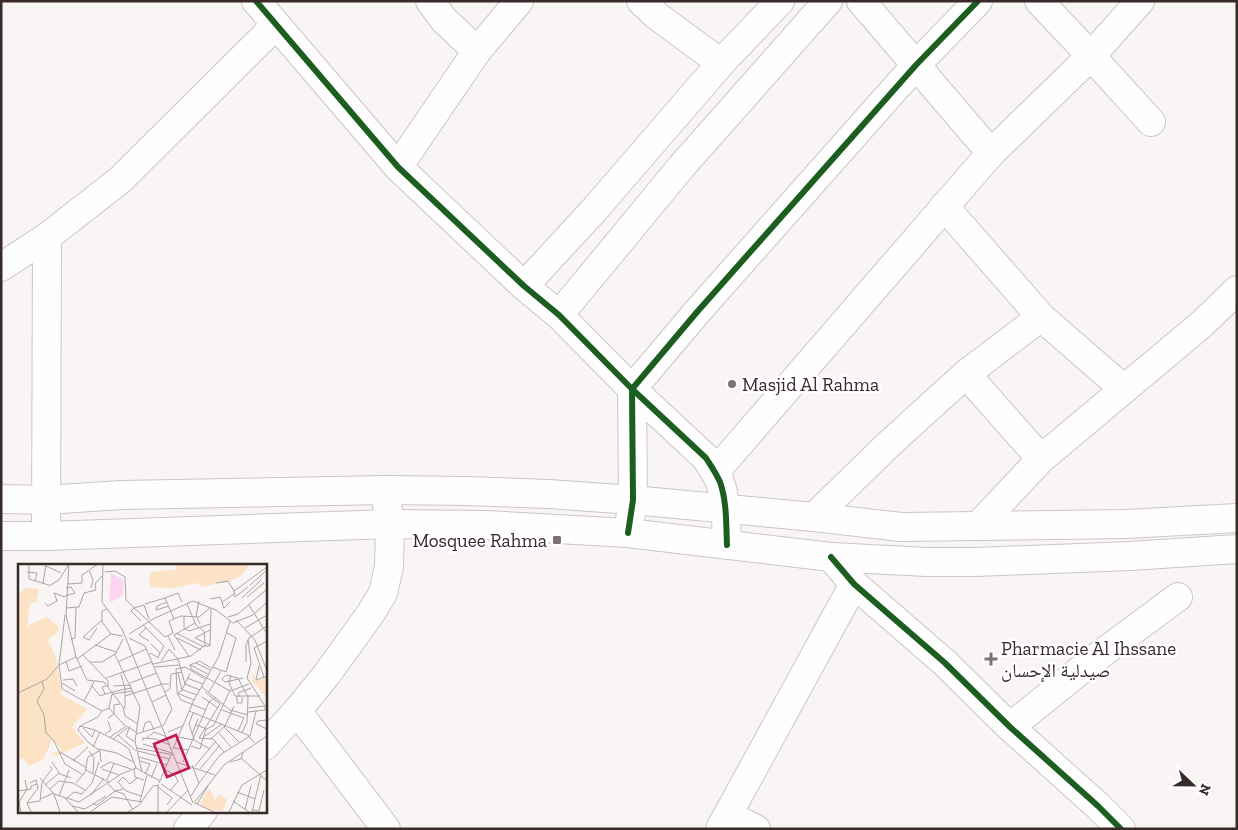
<svg xmlns="http://www.w3.org/2000/svg" width="1238" height="830" font-family="'Zilla Slab','Noto Naskh Arabic',serif">
<style>
.lines{fill:none;stroke-linecap:round;stroke-linejoin:round}
.minor-casing{stroke:#cdc5c5;stroke-width:30}
.secondary-casing{stroke:#cdc5c5;stroke-width:30}
.minor{stroke:#fefefe;stroke-width:28}
.secondary{stroke:#fefefe;stroke-width:28}
.cycleway-casing{stroke:#fff;stroke-width:9}
.cycleway{stroke:#1b5e20;stroke-width:6}
.poi-dot{fill:#7b7170;stroke:#fff;stroke-width:2}
.labels{text-anchor:middle;dominant-baseline:central;stroke-width:5;stroke-linejoin:round;paint-order:stroke}
.poi-label{font-size:19px;fill:#372a28;stroke:#fff;text-anchor:start}
.inset-road{fill:none;stroke:#aba4a3;stroke-width:1}
.view{fill:#c2185b;fill-opacity:0.15;stroke:#c2185b;stroke-width:2.5}
.inset-edge{fill:none;stroke:#372a28;stroke-width:2.5}
</style>
<rect width="100%" height="100%" fill="#f9f5f5"/>
<g class="lines">
<defs>
<g id="minor">
<path d="M256,1l142,166 126,119 35,29 73,74 74,69c5,8 10,15 14,24 7,20 6,42 7,63"/>
<path d="M430,1l14,19 33,31"/>
<path d="M641,1l16,15 64,47"/>
<path d="M861,1l130,152"/>
<path d="M1039,1l52,55 60,66"/>
<path d="M398,167l79,-116 42,-50"/>
<path d="M944,206l97,111 83,72"/>
<path d="M1,267l46,-30 73,-57 156,-155"/>
<path d="M524,286l71,-77 126,-146 59,-62"/>
<path d="M559,315l123,-149 146,-165"/>
<path d="M966,374l75,85"/>
<path d="M715,472l276,-319 100,-97 49,-55"/>
<path d="M814,517l75,-73 77,-70 75,-57"/>
<path d="M979,525l62,-66 162,-136 34,-33"/>
<path d="M628,533l5,-33 -1,-111 65,-77 219,-247 62,-64"/>
<path d="M46,536l1,-299"/>
<path d="M831,557l23,27 91,79 65,64 88,79 23,23"/>
<path d="M297,711l89,118"/>
<path d="M1010,727l83,-67 85,-63"/>
<path d="M265,746l32,-35 30,-37 44,-61 12,-20 6,-26 1,-43 -5,-34"/>
<path d="M728,815l28,14"/>
<path d="M188,829l15,-18"/>
<path d="M720,829l134,-245"/>
</g>
<g id="secondary">
<path d="M1,499l45,1 75,-5 264,-5 80,1 84,3 84,6 181,17 87,10 225,-3 111,-6"/>
<path d="M1,536h45l344,-12 96,1 142,8 203,24 96,5h48l155,-6 107,-7"/>
</g>
</defs>
<use href="#minor" class="minor-casing"/>
<use href="#secondary" class="secondary-casing"/>
<use href="#minor" class="minor"/>
<use href="#secondary" class="secondary"/>
<defs>
<g id="cycleway">
<path d="M256,1l142,166 126,119 35,29 73,74 74,69c5,8 10,15 14,24 7,20 6,42 7,63"/>
<path d="M628,533l5,-33 -1,-111 65,-77 219,-247 62,-64"/>
<path d="M831,557l23,27 91,79 65,64 88,79 23,23"/>
</g>
</defs>
<use href="#cycleway" class="cycleway-casing"/>
<use href="#cycleway" class="cycleway"/>
</g>
<g class="poi-dot">
<circle cx="732" cy="384" r="5"/>
<rect x="552" y="535" width="10" height="10" rx="2.5"/>
<path d="M988.5 651.5h5v5h5v5h-5v5h-5v-5h-5v-5h5z"/>
</g>
<g class="labels">
<g class="poi-label">
<text x="742" y="384">Masjid Al Rahma</text>
<text x="547" y="540" text-anchor="end">Mosquee Rahma</text>
<text x="1001" y="648">Pharmacie Al Ihssane<tspan x="1001" dy="22">صيدلية الإحسان</tspan></text>
</g>
</g>
<g transform="translate(18 564)">
<rect width="249" height="249" fill="#f9f5f5"/>
<path d="M155,0h78l-10,12 -11,5 -30,6 -2,-4 -27,5 -20,-1 -2,-10 3,-5 26,-3zM7,24l14,1 -3,13 -6,2 -3,22 19,-9 12,9v6l-10,8 8,18 6,37 25,14 -15,18 13,16 -29,13 -5,-3 12,-3 -11,-10 -9,20 -14,6 -6,-8 -5,1v-164zM235,109l3,8 11,-4v27l-3,-10 -12,-13zM191,224l6,12 4,-6 8,6 -4,11 -11,-1 -12,-6z" fill="#fce3c6"/>
<path d="M93,9l13,7 -1,16 -14,7z" fill="#fcd6f1"/>
<path class="inset-road" d="M11,0v15l20,6M51,0l-3,51 10,42 11,23 17,2 19,25 2,9 13,8M85,0l-1,38 20,27 71,174M28,2l15,7M9,8l10,1 -2,8M87,8l10,-1 10,6 1,23 39,37 8,-4 -4,-12 12,-5 18,1 11,-9M198,19l12,-2 6,10M25,20l3,-20M50,20l14,-1v-8l6,-4M232,21l17,-15M31,22l10,-6 10,-16M230,23l-13,10 -1,-6 33,-24M73,24l2,-8 -4,-10 9,-6M47,32l10,-3 -4,-6 -5,1M229,33l17,-14M224,34l19,-18M192,35l10,-2 2,5M181,37l-3,15 4,8M149,38l-10,4 -1,4 13,-4M212,38l-6,6 -2,-6 12,-8M27,39l3,3 9,-5 -3,-8 11,4M127,40l20,-6M231,41l18,29M48,44l13,-1 5,-14 12,-3 -1,-6 7,-8M89,45l-5,2v11l9,12M166,52v12l5,3 21,-7M210,53l10,-3 29,-25M156,55l-9,-21 13,-5 4,9M218,56l19,20 12,31M123,57l-10,-10 3,-3 10,-3 5,14M125,61l21,21 -4,7 -9,-9M79,64l-8,12 -6,-3 19,-17M128,64l-7,7 10,6M227,64l22,-13M192,66l-15,8 15,7M158,69l28,14M111,70l24,-15 40,-18 23,9 17,13 20,-8 14,-13M150,72l7,14M111,74l16,8 27,63 -9,17M159,74l24,12M53,75l4,-1 1,-30M105,75l-8,16 25,52 -5,34 7,31M230,76l3,23 -4,15 18,28M77,81l21,7M186,82h6l1,-37M65,91l25,26v6M131,91l2,-2 7,5 2,-5M171,92l-15,-21 21,-12M58,93l-17,8 3,24 40,22 7,-3 3,-14M59,95l34,-25 12,2M48,97l3,10 13,-5M143,97l8,-12 9,10 7,25 15,6M72,98h12l13,-8M100,98l28,-13M228,98v-17l3,-7 18,-12M178,99l14,7M135,100l38,-8 14,-11 -1,-14 -8,-6 -9,-21M172,101l1,4 39,22 19,-7M172,101l10,-4 11,7M172,101l18,9M241,102l-3,14 11,-4M137,103l24,-2M194,103l14,5 10,-34 -9,-5M160,109l4,17M103,110l4,15 7,-1M213,111l-2,8 6,13h25M246,113l-10,-29 13,-7M88,114l46,-16M169,114l16,6M45,116l10,-1 4,7M24,117l2,8 -7,12 7,14 2,18 8,8 11,23 18,11M76,117l-2,5 8,10 5,-2 -3,-7 4,-1M207,118l-3,-3 4,-4 12,3 10,19 -1,25 -5,11M207,118l18,-4M44,119l13,8M112,119l27,-10M95,122l18,-1M184,123l28,23 18,5M164,126l8,-17M147,128l5,-3 1,-15 11,-2M159,128l-1,-23 9,-2 20,12M187,128l15,12M191,128l12,-21M0,129l29,-14 12,-14 6,-50M159,129l4,7 25,10M159,129l6,-3 14,5M159,129l17,7M87,130l20,-5v20M94,130l21,-3M107,132l37,-12h7M219,132v7h5v-6M184,133l16,11M222,133l-2,-4 13,-5M66,137l8,-15M134,138l14,-7M91,144l15,17 12,7M230,144l16,-2M204,146l22,8 -6,13M84,147l-4,6 -18,9 15,4 24,12 10,7 7,19 24,13M171,147l59,24 6,8M230,148l17,-2v-4M175,149l-4,11 5,15M90,154l6,-4v-9l6,-1M249,156l-9,1 -2,3 11,5M178,161l11,4 7,-4 16,-35M62,162l-2,4 10,12 12,9 1,11M112,162l-4,10 9,6M206,163l15,15M65,164l9,9 3,-7M125,167l2,-8 5,-2 4,9M150,168l14,-6M200,168l13,15M87,170l6,-4 -3,-9M118,170l26,-8M174,170l6,-15M100,171l18,16M187,172l17,-12M92,173l15,-10M160,173l16,3 16,9M129,174l7,-6 13,5M181,174l21,-34M181,174l14,1 11,13M95,175l14,-11M193,175l14,-13 9,-20M125,177v-3l13,1 14,6M125,180l29,9M173,182l9,3 6,-20M75,183l7,-15M119,184l37,7M155,184l16,2M80,185l19,4 16,9M155,185l21,-49 25,-44 11,-35M71,187l5,7 -1,15M120,187l31,8M42,188l27,16M121,193l28,8M223,194l26,23M55,197l15,-14M122,197l10,3 -5,10M34,198l8,12 11,4M158,198l39,13M165,198l26,-60 7,-5M212,198l11,-3 2,-7M174,201l7,18 21,-28 30,-19 6,-25M177,202l21,-25M82,204l10,-6 21,7M84,205l17,6M116,205l1,8 9,3M182,205l20,-24M68,206l24,13M147,206l9,4 4,7 -8,10M22,214l14,16 25,8 42,-28 15,-6M119,214l-7,6 -7,-7 -5,5 8,9 15,5M133,214l6,-14M89,216l7,-17M12,219l6,-3 2,8 -11,15 4,9M58,219l9,-11 3,-15 11,-6M141,219l12,-28M90,220l7,7 8,-2M143,220l31,21M27,221l14,-12M140,221v27M140,223l14,11 -5,7M32,225l9,-8 14,2 12,7M0,227l13,-2v-3l6,-2M219,228l18,7M36,230l6,18M73,231l13,-17M41,232l10,-26M173,232l8,-13M47,234l13,14M49,234l7,-6 8,2 10,-11 7,-21M22,235l14,-6M122,237l7,-26M215,237l16,11M9,239l13,-2 2,-19 10,-13 -2,-3M176,239l30,-38 43,-29M177,239l19,9M75,240l4,1 18,-14 9,3 9,16M179,240l11,-18M54,242l13,3 21,-13M227,245l6,-23M235,246l6,1 5,-21M3,248l-2,-10 8,-13 -2,-9M72,248l22,-15 30,5M110,248l11,-7 14,-19 6,-1M149,248l21,-22M211,248l13,-27 25,-15M234,248l9,-38"/>
<path class="view" d="M158,171l13,33 -22,9 -13,-33z"/>
<rect width="249" height="249" class="inset-edge"/>
</g>
<rect width="1238" height="830" fill="none" stroke="#372a28" stroke-width="5"/>
<g transform="translate(1193 785) rotate(112)" stroke="#ffffff" stroke-width="4" paint-order="stroke">
<path d="M0-4L9 19L0 12L-9 19Z" fill="#372a28"/>
<text y="-8" font-size="14" font-weight="bold" text-anchor="middle" fill="#372a28">N</text>
</g>
</svg>
